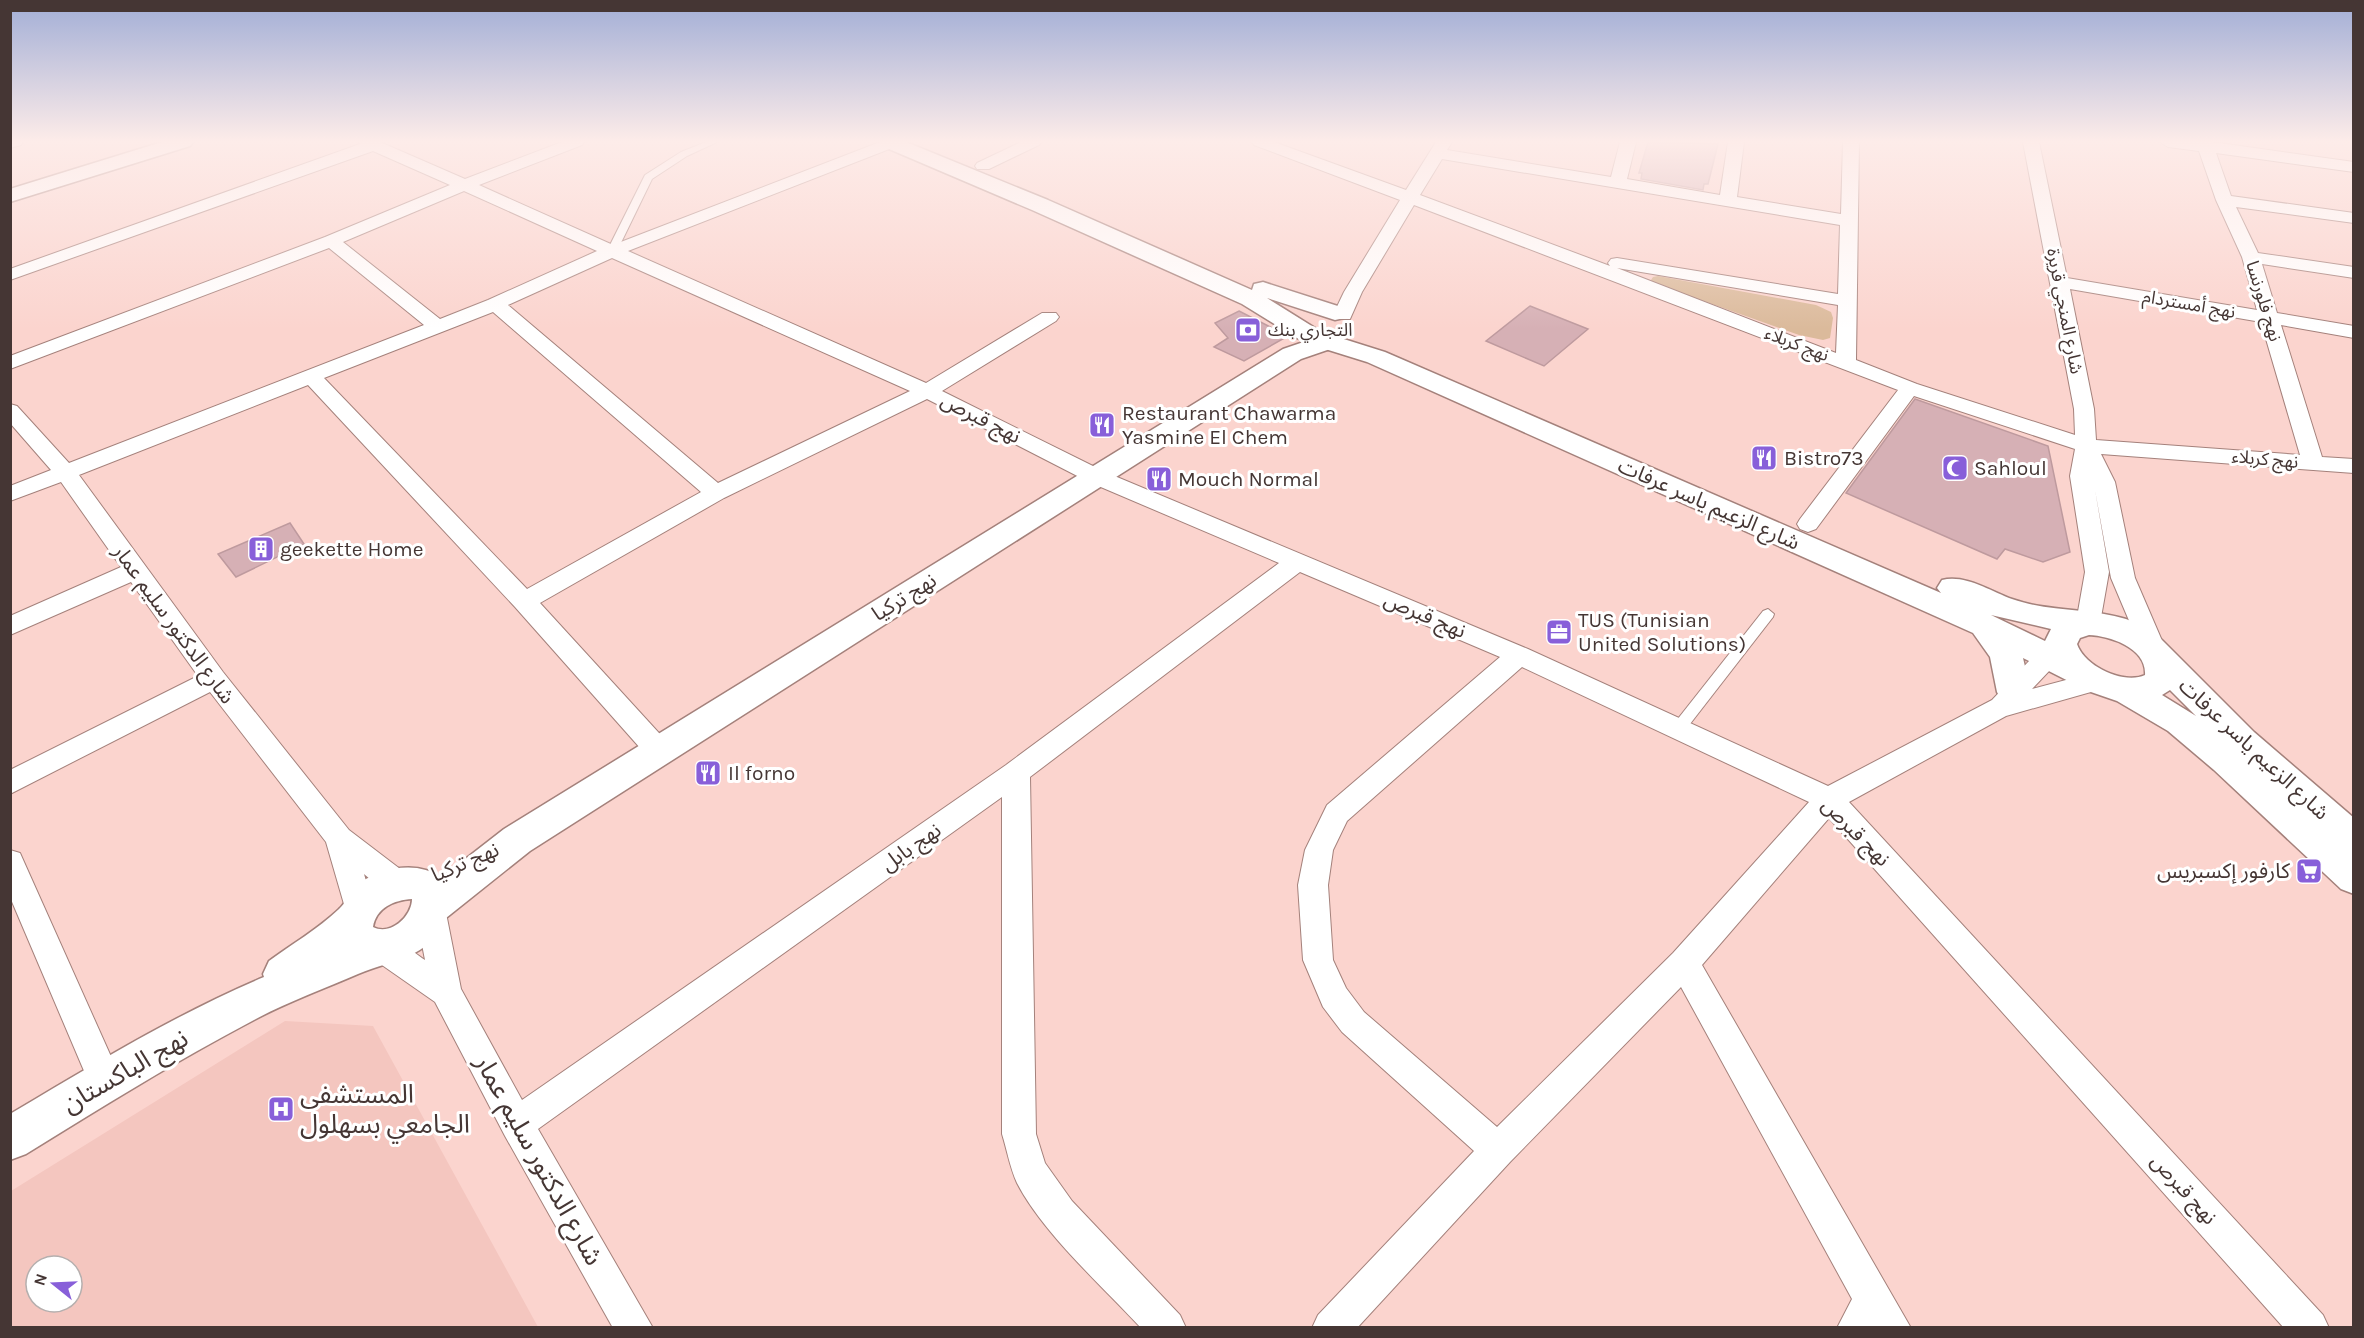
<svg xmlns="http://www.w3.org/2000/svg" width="2364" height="1338" font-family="Karla,'Noto Sans Arabic',sans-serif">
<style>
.built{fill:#f4c6bf;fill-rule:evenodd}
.green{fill:#dbba9b}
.building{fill:#d6b0b5;stroke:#be9a9e;stroke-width:1.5}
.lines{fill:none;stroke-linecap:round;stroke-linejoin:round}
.service-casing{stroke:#a4817b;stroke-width:2}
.minor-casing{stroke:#a4817b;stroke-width:2}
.tertiary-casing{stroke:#a4817b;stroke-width:3}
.secondary-casing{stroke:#a4817b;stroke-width:3}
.service{fill:#fff;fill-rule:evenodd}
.minor{fill:#fff;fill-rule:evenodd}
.tertiary{fill:#fff;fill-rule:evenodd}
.secondary{fill:#fff;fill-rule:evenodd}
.labels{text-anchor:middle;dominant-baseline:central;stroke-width:6;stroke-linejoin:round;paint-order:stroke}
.far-street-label{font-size:18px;fill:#453634;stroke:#fff}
.far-poi-label{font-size:18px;fill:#453634;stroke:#fff;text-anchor:start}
.poi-label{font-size:21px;fill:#453634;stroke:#fff;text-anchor:start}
.street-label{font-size:21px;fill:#453634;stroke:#fff}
.near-street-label{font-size:26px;fill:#453634;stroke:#fff}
.near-poi-label{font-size:26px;fill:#453634;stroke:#fff;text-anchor:start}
</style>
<rect width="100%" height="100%" fill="#fbd4ce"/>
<path class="built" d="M285,1021l88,5 165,301h-527v-136zM36,1266h36v36h-36z"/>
<path class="green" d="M1658,276l158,29 15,7 2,6 -3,20 -7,2 -24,-5 -146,-52 -2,-3 2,-3z"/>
<g class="building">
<path d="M1648,142l70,2 -10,40h-4l-1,6 -62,-11 1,-6h-3z"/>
<path d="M1530,306l58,23 -44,37 -58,-25z"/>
<path d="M1239,311l49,25 -44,25 -30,-14 14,-9 -13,-15z"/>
<path d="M1915,399l133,47 22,106 -27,10 -38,-13 -8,10 -151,-66z"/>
<path d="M290,523l14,21 -68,33 -18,-23z"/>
</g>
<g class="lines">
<defs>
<g id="service">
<path d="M706,142h11l-30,14 -35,23 -35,72 -8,2 -2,-2 38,-76 36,-23z"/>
<path d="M1768,609l6,5 -1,3 -90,116h-10l-2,-4 2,-4 90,-114z"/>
</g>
<g id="minor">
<path d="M10,142h13l-2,3 -11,3z"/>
<path d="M359,142h21l85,37 97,-37h22l-2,3 -103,40 134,60 267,-103h18l-1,4 -269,105 298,132 116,-70h14l3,4 -3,4 -114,70 163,81 423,177 300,137 164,-86 59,-62 9,-3 9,3 4,6 -4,6 -37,39 64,-17 9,2 4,7 -4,7 -99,28 -157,86 474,513 6,13h-45l-455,-510 -127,147 209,363h-74l15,-29 -171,-312 -171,175 -153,166h-45l6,-13 156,-164 -132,-119 -19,-25 -20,-47 -5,-75 7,-35 22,-45 173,-148 -200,-85 -270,205 6,357 9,29 27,38 108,114 6,13h-45c-39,-42 -99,-96 -124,-145 -7,-15 -10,-33 -15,-49v-337l-464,332 115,199h-40l-108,-192 -70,-134 -66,-46 -4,-9 4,-9c21,-8 39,11 56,22l-9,-47 4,-9 11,-4 11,4 4,9 15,76 61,111 484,-335 273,-202 -190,-81 -162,-83 -203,99 -184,105 129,141 3,7 -3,7 -10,3 -10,-3 -134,-151 -207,-222 -229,90 144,197 126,158 59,45 5,9 -5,9c-19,7 -29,-7 -44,-19l10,35 -4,9 -11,4 -11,-4 -22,-76 -116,-150 -200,102v-24l188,-94 -67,-94 -121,53v-19l111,-49 -60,-85 -51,19v-15l41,-16 -41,-47v-19l7,2 52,57 355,-138 -95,-77 -319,121v-13l315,-119 125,-52 -77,-34 -363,129v-11l350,-125zM464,191l133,60 -109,49 -48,19 -97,-77zM612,258l298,133 -192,92 -210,-178zM493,312l208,180 -174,97 -203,-211zM1522,667l287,135 -136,151 -176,174 -133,-115 -18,-24 -13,-28 -5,-75 5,-35 14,-29z"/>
<path d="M1021,142h20l-2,3 -50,24h-12l-2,-3 2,-3z"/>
<path d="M1252,142h22l132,48 30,-48h16l-5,8 164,27 9,-35h16l-9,37 93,16 8,-53h16l-7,55 104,17 2,-72h16l-3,218 61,24 158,51 -1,-26 -51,-267h16l28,136 190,32 -15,-53 -26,-57 -17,-49 -31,-4 -8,-5h52l142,20v10l-138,-19 15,43 123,17v10l-118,-16 22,46 96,14v11l-92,-14 15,49 77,13v12l-73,-13 41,132 32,2v14l-253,-19 14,28 20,96 31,72 -4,6 -9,3 -9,-3 -33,-78 -16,-88 14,82 -9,51 -3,6 -9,3 -9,-3 -3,-6 9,-51 -15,-96 5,-27 -161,-53 -98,133 -8,3 -8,-3 -3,-5 3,-5 98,-129 -484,-185 -52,87 -12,27h-14l-3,-4 11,-23 56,-92 -146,-55zM1442,159l398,66 -2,69 -221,-36 -6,1 -3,4 2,3 -190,-71zM1617,268l221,37 -2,48zM2070,289l191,33 39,133 -204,-15 -2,-31z"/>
<path d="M10,850l10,3 4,9 93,208 4,11 -4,11 -12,5 -12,-5 -83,-195z"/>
</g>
<g id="tertiary">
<path d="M162,142h31l-3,4 -180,56v-13z"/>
<path d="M1327,334l9,3 4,5 -4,5 -35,12 -771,492 -84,67c-19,42 -50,40 -88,56 -34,15 -71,28 -104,46 -78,41 -154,88 -228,134l-16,6v-46c83,-49 166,-100 254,-137l-1,-3 6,-13c23,-17 49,-32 70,-52 7,-6 10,-16 16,-22 21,-19 63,-28 86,-9l63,-49 779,-480zM412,899c0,17 -21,37 -39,28 3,-19 21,-27 39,-28z"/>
</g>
<g id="secondary">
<path d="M879,142h27l142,58 204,90 2,-6 9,-2 81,26 3,5 -3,5 -9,2 -68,-22 48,30 4,5 -4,5 -9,3 -9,-3 -55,-34 -210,-94 -150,-64z"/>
<path d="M1331,335l54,17 556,241 -4,-5 5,-8c23,-6 48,11 70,19 37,13 77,9 114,20 13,5 25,11 36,21l92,92 100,86v76l-13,-5 -127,-119 -46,-39 -51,-30 -29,-10 -65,-33 8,34 -5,9 -12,3 -12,-3 -5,-9 -7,-35 -17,-24 -606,-271 -45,-14 -4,-5 4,-5zM1991,615l60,14 -6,12zM2089,635c21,1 58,13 56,40 -21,10 -61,-9 -68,-31l3,-6zM2170,690l26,26 -34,-21z"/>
</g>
</defs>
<use href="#service" class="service-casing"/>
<use href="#minor" class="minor-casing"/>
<use href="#tertiary" class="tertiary-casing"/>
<use href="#secondary" class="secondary-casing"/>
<use href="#service" class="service"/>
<use href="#minor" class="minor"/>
<use href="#tertiary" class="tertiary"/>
<use href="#secondary" class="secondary"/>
</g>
<linearGradient id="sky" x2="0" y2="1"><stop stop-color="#a2aed6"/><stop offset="0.43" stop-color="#fdece9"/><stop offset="1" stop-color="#fdece9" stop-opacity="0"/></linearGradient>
<rect width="2364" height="329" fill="url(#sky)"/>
<defs>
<symbol id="bank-square" viewBox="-11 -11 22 22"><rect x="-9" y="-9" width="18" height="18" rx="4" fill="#885fd9" stroke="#fff"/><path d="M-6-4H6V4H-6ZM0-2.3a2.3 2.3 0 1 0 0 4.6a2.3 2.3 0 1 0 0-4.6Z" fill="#fff"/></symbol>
<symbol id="restaurant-square" viewBox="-11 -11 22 22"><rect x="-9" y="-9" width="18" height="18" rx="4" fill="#885fd9" stroke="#fff"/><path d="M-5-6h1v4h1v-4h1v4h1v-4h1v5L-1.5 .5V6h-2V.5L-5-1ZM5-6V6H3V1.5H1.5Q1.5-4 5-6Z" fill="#fff"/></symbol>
<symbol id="mosque-square" viewBox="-11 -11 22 22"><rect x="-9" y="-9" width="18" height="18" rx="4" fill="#885fd9" stroke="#fff"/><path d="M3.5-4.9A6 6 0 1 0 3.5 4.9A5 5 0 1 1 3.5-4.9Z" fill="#fff"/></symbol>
<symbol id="building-square" viewBox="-11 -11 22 22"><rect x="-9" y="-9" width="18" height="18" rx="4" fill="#885fd9" stroke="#fff"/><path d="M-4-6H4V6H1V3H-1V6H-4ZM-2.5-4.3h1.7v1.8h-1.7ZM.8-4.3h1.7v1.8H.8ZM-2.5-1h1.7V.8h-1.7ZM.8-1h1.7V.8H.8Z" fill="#fff"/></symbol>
<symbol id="office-square" viewBox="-11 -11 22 22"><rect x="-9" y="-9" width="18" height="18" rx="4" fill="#885fd9" stroke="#fff"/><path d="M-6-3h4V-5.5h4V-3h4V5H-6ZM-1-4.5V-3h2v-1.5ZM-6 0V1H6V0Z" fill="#fff"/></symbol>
<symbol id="supermarket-square" viewBox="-11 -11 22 22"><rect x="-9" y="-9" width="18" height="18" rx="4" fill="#885fd9" stroke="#fff"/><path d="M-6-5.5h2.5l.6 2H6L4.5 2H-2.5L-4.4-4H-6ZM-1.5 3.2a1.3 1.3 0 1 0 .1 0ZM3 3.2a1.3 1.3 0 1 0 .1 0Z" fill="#fff"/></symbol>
<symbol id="hospital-square" viewBox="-11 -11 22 22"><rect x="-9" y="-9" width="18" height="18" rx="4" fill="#885fd9" stroke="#fff"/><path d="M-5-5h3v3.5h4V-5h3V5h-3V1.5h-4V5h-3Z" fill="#fff"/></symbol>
</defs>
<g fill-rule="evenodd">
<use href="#bank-square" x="1233" y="315" width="30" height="30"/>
<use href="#restaurant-square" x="1087" y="410" width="30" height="30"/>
<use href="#restaurant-square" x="1749" y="443" width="30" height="30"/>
<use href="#mosque-square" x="1940" y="453" width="30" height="30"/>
<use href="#restaurant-square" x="1144" y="464" width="30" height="30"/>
<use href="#building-square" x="246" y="534" width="30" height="30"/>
<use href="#office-square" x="1544" y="617" width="30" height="30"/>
<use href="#restaurant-square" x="693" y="758" width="30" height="30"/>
<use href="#supermarket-square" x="2294" y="856" width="30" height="30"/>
<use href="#hospital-square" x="266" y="1094" width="30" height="30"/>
</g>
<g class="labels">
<g class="far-street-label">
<text transform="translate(2264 301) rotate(73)">نهج فلورنسا</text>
<text transform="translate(2189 304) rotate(10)">نهج أمستردام</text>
<text transform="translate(2065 311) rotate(79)">شارع المنجي قريرة</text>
<text transform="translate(1797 344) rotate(21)">نهج كربلاء</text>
<text transform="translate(2265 459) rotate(5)">نهج كربلاء</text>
</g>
<g class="far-poi-label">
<text x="1268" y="330">التجاري بنك</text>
</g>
<g class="poi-label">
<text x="1122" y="413">Restaurant Chawarma<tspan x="1122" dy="24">Yasmine El Chem</tspan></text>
<text x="1784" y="458">Bistro73</text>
<text x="1974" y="468">Sahloul</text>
<text x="1178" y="479">Mouch Normal</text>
<text x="280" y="549">geekette Home</text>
<text x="1578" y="620">TUS (Tunisian<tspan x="1578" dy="24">United Solutions)</tspan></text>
<text x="728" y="773">Il forno</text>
<text x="2290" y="871" text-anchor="end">كارفور إكسبريس</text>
</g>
<g class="street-label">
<text transform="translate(981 418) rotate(27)">نهج قبرص</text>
<text transform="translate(1709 504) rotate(24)">شارع الزعيم ياسر عرفات</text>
<text transform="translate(904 597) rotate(-32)">نهج تركيا</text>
<text transform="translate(1425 615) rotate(23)">نهج قبرص</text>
<text transform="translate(174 624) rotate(54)">شارع الدكتور سليم عمار</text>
<text transform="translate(2254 749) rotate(43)">شارع الزعيم ياسر عرفات</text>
<text transform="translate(1856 832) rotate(45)">نهج قبرص</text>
<text transform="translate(911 847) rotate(-35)">نهج بابل</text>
<text transform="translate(465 862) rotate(-23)">نهج تركيا</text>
<text transform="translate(2184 1189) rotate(48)">نهج قبرص</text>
</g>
<g class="near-street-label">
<text transform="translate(125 1071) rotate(-30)">نهج الباكستان</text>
<text transform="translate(539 1160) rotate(61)">شارع الدكتور سليم عمار</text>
</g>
<g class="near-poi-label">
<text x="300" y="1094">المستشفى<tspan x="300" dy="30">الجامعي بسهلول</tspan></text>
</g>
</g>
<rect width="2364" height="1338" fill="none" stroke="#453634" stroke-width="24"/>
<g transform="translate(54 1284) rotate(288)"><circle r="28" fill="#ffffff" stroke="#b5afae" stroke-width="1.5"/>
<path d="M0-4.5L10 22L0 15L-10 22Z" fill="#885fd9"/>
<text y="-9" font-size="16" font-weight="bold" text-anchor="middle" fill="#453634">N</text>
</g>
</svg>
